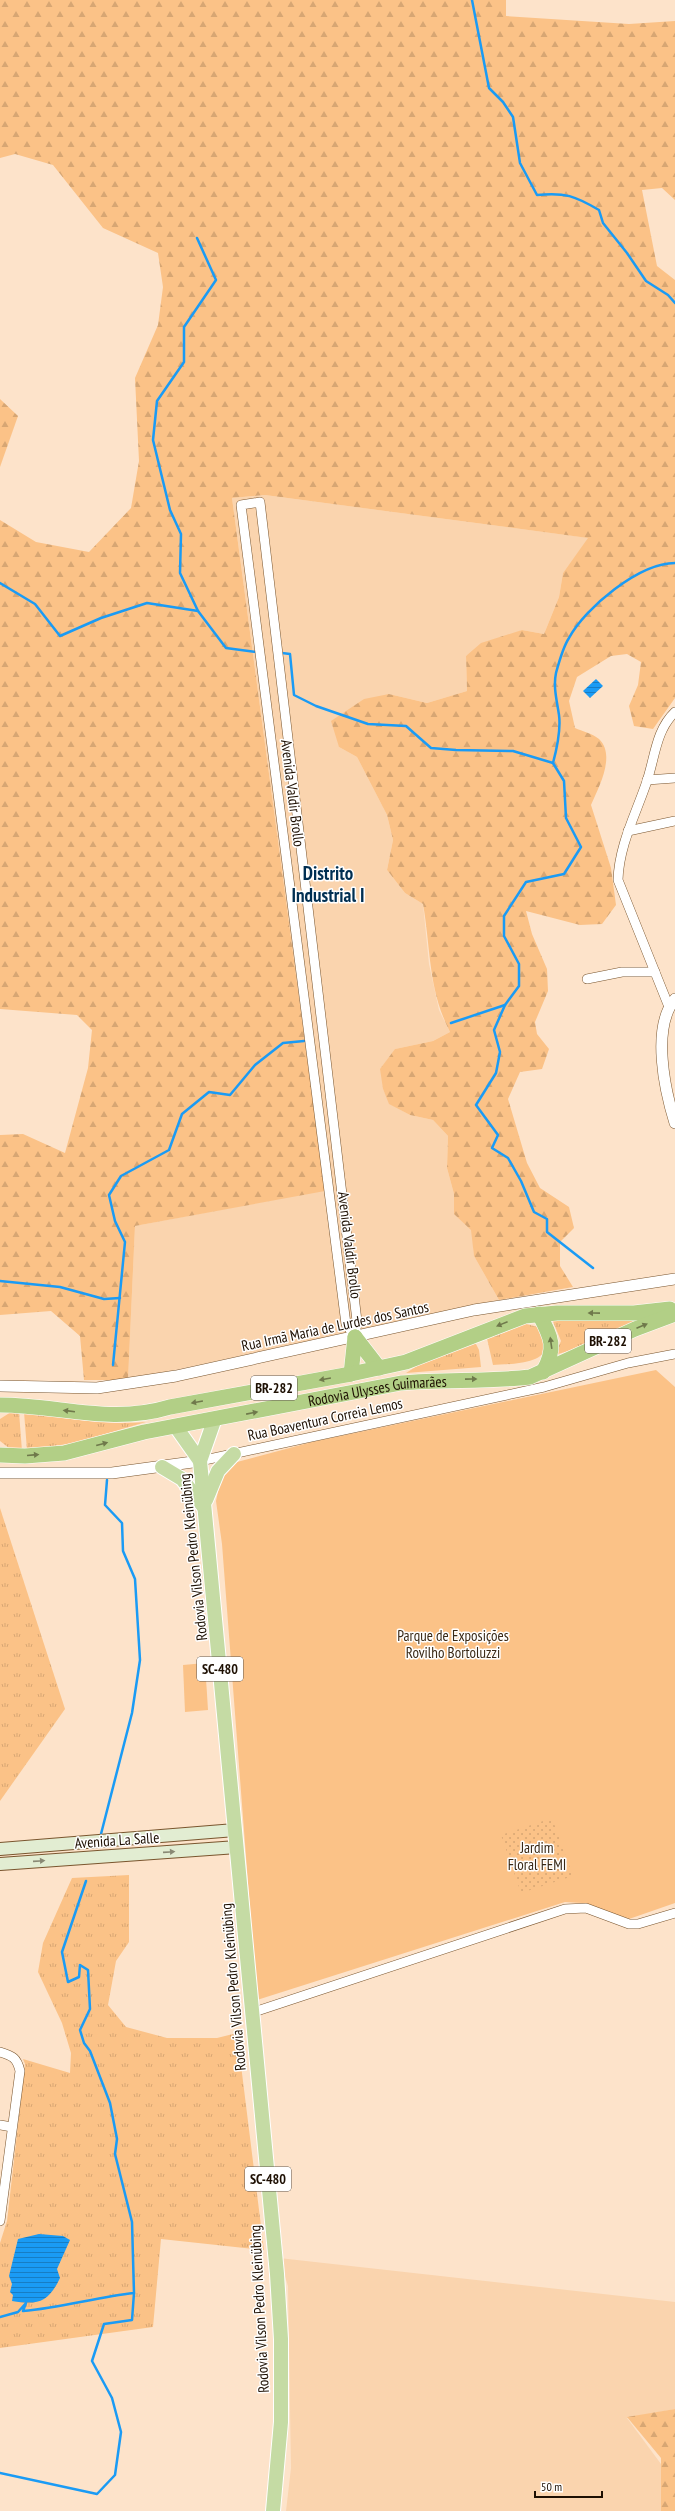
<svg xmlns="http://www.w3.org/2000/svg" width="675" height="2511" font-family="'PT Sans Narrow',sans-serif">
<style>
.built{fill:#fad4ae}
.grass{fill:url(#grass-tufts)}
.forest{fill:url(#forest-firs)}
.park{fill:#fbc287}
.garden{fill:url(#garden-dots)}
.water{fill:url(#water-rules)}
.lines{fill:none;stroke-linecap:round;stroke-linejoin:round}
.stream{stroke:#1a9bf5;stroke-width:2.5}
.minor-casing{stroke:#79552e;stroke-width:10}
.tertiary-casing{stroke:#79552e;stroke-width:12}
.secondary-casing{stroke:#79552e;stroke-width:14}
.primary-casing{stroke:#fff;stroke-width:16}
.trunk-casing{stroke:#fff;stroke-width:16}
.minor{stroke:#fff;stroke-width:9}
.tertiary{stroke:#fff;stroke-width:11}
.secondary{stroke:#e2edd2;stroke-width:12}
.primary{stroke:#c5dba4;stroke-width:14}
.trunk{stroke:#b2cf86;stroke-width:15}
.oneway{fill:#6f794b}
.oneway2{fill:#898974}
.labels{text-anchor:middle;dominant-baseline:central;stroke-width:3;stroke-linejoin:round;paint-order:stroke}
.shield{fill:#fff;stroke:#61574e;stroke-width:1}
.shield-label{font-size:14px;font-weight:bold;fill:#1d0f02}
.street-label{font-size:15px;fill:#1d0f02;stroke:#fff}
.park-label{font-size:15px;fill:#3a2916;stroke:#fff}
.district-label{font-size:19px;font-weight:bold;fill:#002f52;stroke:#fff}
</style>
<defs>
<pattern id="grass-tufts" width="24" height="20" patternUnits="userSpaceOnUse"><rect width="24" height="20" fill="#fbc287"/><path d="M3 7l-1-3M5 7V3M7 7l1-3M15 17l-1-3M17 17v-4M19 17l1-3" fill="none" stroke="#d7a673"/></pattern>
<pattern id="forest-firs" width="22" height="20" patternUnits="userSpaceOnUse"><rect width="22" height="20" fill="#fbc287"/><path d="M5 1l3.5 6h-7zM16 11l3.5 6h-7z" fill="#d7a673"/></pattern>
<pattern id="garden-dots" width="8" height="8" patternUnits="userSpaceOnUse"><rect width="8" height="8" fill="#fbc287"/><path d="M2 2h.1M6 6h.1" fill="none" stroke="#d7a673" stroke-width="1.8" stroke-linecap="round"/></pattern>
<pattern id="water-rules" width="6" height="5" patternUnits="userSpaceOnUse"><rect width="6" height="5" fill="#1a9bf5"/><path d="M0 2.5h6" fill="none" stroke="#177dc4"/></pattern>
</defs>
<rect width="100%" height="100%" fill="#fde3ca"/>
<g class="built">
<path d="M265,495l324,43 -26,35 -4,24 -15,37 -22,-4 -56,26 1,35 -40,12 -38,-9 -50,53 18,10 30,58 6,25 -6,30 18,23 18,11 6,60 10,46 11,22 -17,9 -38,8 -12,40 7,15 20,11 23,5 15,16 -1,32 7,26v17l18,19 2,26 25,44 -371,80 7,-154 190,-36 -93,-692z"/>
<path d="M279,2258l396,44v107l-48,9 34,46v47h-375l5,-43 -3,-182z"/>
</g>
<g class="grass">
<path d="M650,1316l-82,35 -13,4 6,-14 -9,-22z"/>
<path d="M522,1323l16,4c2,4 5,9 7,14 7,24 -39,23 -52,24l-7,-31z"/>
<path d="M473,1338l6,12 2,17 -75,6 19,-12z"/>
<path d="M11,1412h8l3,39 -13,-3 -9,-7v-22z"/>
<path d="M24,1412c42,6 78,14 122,10l-72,21 -47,7z"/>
<path d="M0,1508l65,201 -65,92z"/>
<path d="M129,1875v67l-13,19 -8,44 18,22 41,11h50l20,-5 27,217 -103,-11 -8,88 -153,21v-105l7,-22 18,-157 -2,-5 47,14 1,-20 -9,-30 -24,-51 5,-29 29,-65z"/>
</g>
<g class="forest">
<path d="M0,0h506v16l123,8 46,-3v179l-13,-12 -20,2 15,76 18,14v418l-22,31 -19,-3 -5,-20 9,-21 3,-23 -14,-8 -16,2 -34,21 -8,24 6,27c7,3 18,6 24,11 17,16 0,48 -8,66l20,63 5,37 -14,19 -22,1 -54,-14 6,23 15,35 1,22 -13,31 2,12 12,15 -7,20 -22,3 -12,27 19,64 13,25 29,19 5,21 -14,14v24l13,21 -74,13 -25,-44 -3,-26 -17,-16v-20l-7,-26 1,-32 -15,-16 -23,-5 -21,-11 -6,-15 -3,-20 15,-20 38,-8 17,-9c-22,-43 -19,-82 -27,-128l-18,-11 -18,-23 6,-30 -6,-25 -30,-58 -18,-10 -8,-26 33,-22 25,-5 38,9 40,-12 -1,-35 15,-13 41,-13 22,4 15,-37 4,-24 25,-35 -323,-43 -33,3 93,693 -190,35 -7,154h-44l-4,-44 -29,-25 -51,4v-180l23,-1 42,19 23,-85 4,-38 -15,-15 -77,-6v-489l36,22 53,10 42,-44 8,-47 -4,-83 23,-53 5,-38 -5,-34 -55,-25 -50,-63 -38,-11 -15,4z"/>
<path d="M0,399l18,17 -18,51z"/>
<path d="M675,2409v102h-14v-53l-34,-41z"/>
</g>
<g class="park">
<path d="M656,1370l19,17v516l-46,16 -47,-16 -17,-1 -308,98 -35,-456 -6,-43 5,-23 16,-16 75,-20z"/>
<path d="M205,1663l3,47 -23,2 -2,-47z"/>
</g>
<path class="garden" d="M552,1818l21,58 -52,17 -20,-58z"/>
<g class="water">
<path d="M596,679l7,7 -13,12 -7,-7z"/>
<path d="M39,2234l24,2 7,4 -13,29 3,9c-12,25 -22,27 -48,23l1,-6 -3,-3 2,-8 -3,-8 9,-37z"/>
</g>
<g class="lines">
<g class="stream">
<path d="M472,0l17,88 14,14 10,15 7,46 17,32c28,-3 38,1 62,15l4,13 24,30 19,28 22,14 7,8"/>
<path d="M197,238l19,42 -32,47v35l-27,39 -4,39 17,70 11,24 -1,39 18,38"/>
<path d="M0,583l35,21 25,32 41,-18 46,-15 51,8 28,37 30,4"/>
<path d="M282,653l8,1 4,41 22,11 52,18 38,2 25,22 25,2 57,1 40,12"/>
<path d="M451,1023l54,-18"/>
<path d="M593,1268l-46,-36v-13l-13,-7 -13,-31 -13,-23 -16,-10 6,-13 -22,-30 20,-32 4,-21 -6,-22 11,-25 14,-19v-22l-15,-28v-20l22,-34 38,-8 17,-27 -15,-29 -2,-37 -11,-18c4,-15 8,-33 6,-48 -2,-14 -6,-28 -3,-42 3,-11 7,-26 13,-35 16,-30 70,-75 106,-75"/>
<path d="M0,1281l60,6 44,12 16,-1"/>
<path d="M113,1365l12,-123 -10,-21 -6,-26 12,-19 48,-26 13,-36 27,-22 21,3 25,-30 28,-22 21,-2"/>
<path d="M101,1834l31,-121 8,-53 -5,-81 -12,-28 -1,-28 -17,-18 2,-25"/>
<path d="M0,2317l18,-5 8,-9 -3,8c38,-3 74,-14 111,-18l-2,-71 -17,-68 2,-15 -7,-36 -20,-52 -6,-8 -4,-13 10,-21 -2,-39 -8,-5 -1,12 -11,5 -6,-30 24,-71"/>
<path d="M0,2473l97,21 18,-19 6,-43 -9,-34 -20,-37 12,-37 28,-4 2,-27"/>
</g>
<defs>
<g id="minor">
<path d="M260,502l97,819 -2,16 -9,-13 -105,-819z"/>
<path d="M647,780l28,-2"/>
<path d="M628,831l47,-10"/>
<path d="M587,979l35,-7h33"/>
<path d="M669,1007l-51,-127c1,-35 18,-66 29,-99 8,-24 9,-51 28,-69"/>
<path d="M200,1461l344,-74 84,-24 47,-9"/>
<path d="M254,2012l311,-103 21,-1 43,16h9l37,-11"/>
<path d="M0,2052c13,4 17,6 20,19l-20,150"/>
<path d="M0,2125l12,2"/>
</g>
<g id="tertiary">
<path d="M675,999c-24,29 -10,92 0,124"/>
<path d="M0,1386l97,2 79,-12 298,-66 201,-31"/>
<path d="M0,1473h112l88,-12"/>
</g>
<g id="secondary">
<path d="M0,1849l235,-19"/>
<path d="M0,1864l237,-17"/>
</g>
<g id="primary">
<path d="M214,1421l-14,40 77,813 4,65v83l-8,89"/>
<path d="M176,1427l24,34"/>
<path d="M162,1467l20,12 21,27"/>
<path d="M206,1500l12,-29 16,-17"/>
</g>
<g id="trunk">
<path d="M539,1314c12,23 18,33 4,58"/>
<path d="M355,1337l24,31"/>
<path d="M351,1374l4,-37"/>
<path d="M0,1405c60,0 110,20 170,2l181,-33 55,-12 119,-46 32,-3h77l36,-4"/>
<path id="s1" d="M0,1455l25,1 39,-3 80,-21 257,-49c43,-4 86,-1 129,-6l105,-48 40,-15"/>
</g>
</defs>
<use href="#minor" class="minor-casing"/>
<use href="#tertiary" class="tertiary-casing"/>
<use href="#secondary" class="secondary-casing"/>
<use href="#primary" class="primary-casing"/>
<use href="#trunk" class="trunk-casing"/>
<use href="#minor" class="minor"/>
<use href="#tertiary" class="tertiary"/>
<use href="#secondary" class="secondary"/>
<use href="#primary" class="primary"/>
<use href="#trunk" class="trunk"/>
</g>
<defs><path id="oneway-solid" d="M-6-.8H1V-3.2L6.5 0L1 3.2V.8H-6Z"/></defs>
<g class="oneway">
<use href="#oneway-solid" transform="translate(594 1313) rotate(-179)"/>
<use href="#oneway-solid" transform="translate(502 1324) rotate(158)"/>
<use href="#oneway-solid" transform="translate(642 1326) rotate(-23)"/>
<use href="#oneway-solid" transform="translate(551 1343) rotate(-98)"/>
<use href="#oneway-solid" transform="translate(325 1379) rotate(170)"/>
<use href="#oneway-solid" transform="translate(471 1379) rotate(-1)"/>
<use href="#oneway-solid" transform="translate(197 1402) rotate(170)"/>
<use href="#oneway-solid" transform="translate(69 1411) rotate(-173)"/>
<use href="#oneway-solid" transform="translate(252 1413) rotate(-11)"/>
<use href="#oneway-solid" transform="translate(102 1444) rotate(-15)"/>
<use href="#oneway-solid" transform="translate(33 1455) rotate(-5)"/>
</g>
<g class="oneway2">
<use href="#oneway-solid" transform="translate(169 1852) rotate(-4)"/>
<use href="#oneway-solid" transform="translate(39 1861) rotate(-4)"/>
</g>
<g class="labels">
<g class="shield">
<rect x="585" y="1329" width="46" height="24" rx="3"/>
<rect x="251" y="1376" width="46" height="24" rx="3"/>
<rect x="197" y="1657" width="46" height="24" rx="3"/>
<rect x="245" y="2167" width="46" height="24" rx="3"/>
</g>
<g class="shield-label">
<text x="608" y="1341">BR-282</text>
<text x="274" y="1388">BR-282</text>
<text x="220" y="1669">SC-480</text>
<text x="268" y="2179">SC-480</text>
</g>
<g class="street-label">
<text transform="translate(293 793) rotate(83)">Avenida Valdir Brollo</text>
<text transform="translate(350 1245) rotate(83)">Avenida Valdir Brollo</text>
<text transform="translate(335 1326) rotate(-12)">Rua Irmã Maria de Lurdes dos Santos</text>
<text stroke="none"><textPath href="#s1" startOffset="384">Rodovia Ulysses Guimarães</textPath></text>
<text transform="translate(325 1419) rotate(-12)">Rua Boaventura Correia Lemos</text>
<text transform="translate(193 1557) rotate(-96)">Rodovia Vilson Pedro Kleinübing</text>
<text transform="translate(117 1840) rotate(-4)">Avenida La Salle</text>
<text transform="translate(233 1987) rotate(-95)">Rodovia Vilson Pedro Kleinübing</text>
<text transform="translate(259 2309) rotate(-93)">Rodovia Vilson Pedro Kleinübing</text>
</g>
<g class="park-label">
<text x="453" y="1635">Parque de Exposições<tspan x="453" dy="17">Rovilho Bortoluzzi</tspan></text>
<text x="537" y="1847">Jardim<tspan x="537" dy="17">Floral FEMI</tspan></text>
</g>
<g class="district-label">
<text x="328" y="873">Distrito<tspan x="328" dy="22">Industrial I</tspan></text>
</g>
</g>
<path d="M535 2491v6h67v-6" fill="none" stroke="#1d0f02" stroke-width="2"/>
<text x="541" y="2491" font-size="12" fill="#1d0f02" stroke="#ffffff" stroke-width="3" paint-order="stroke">50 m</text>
</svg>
